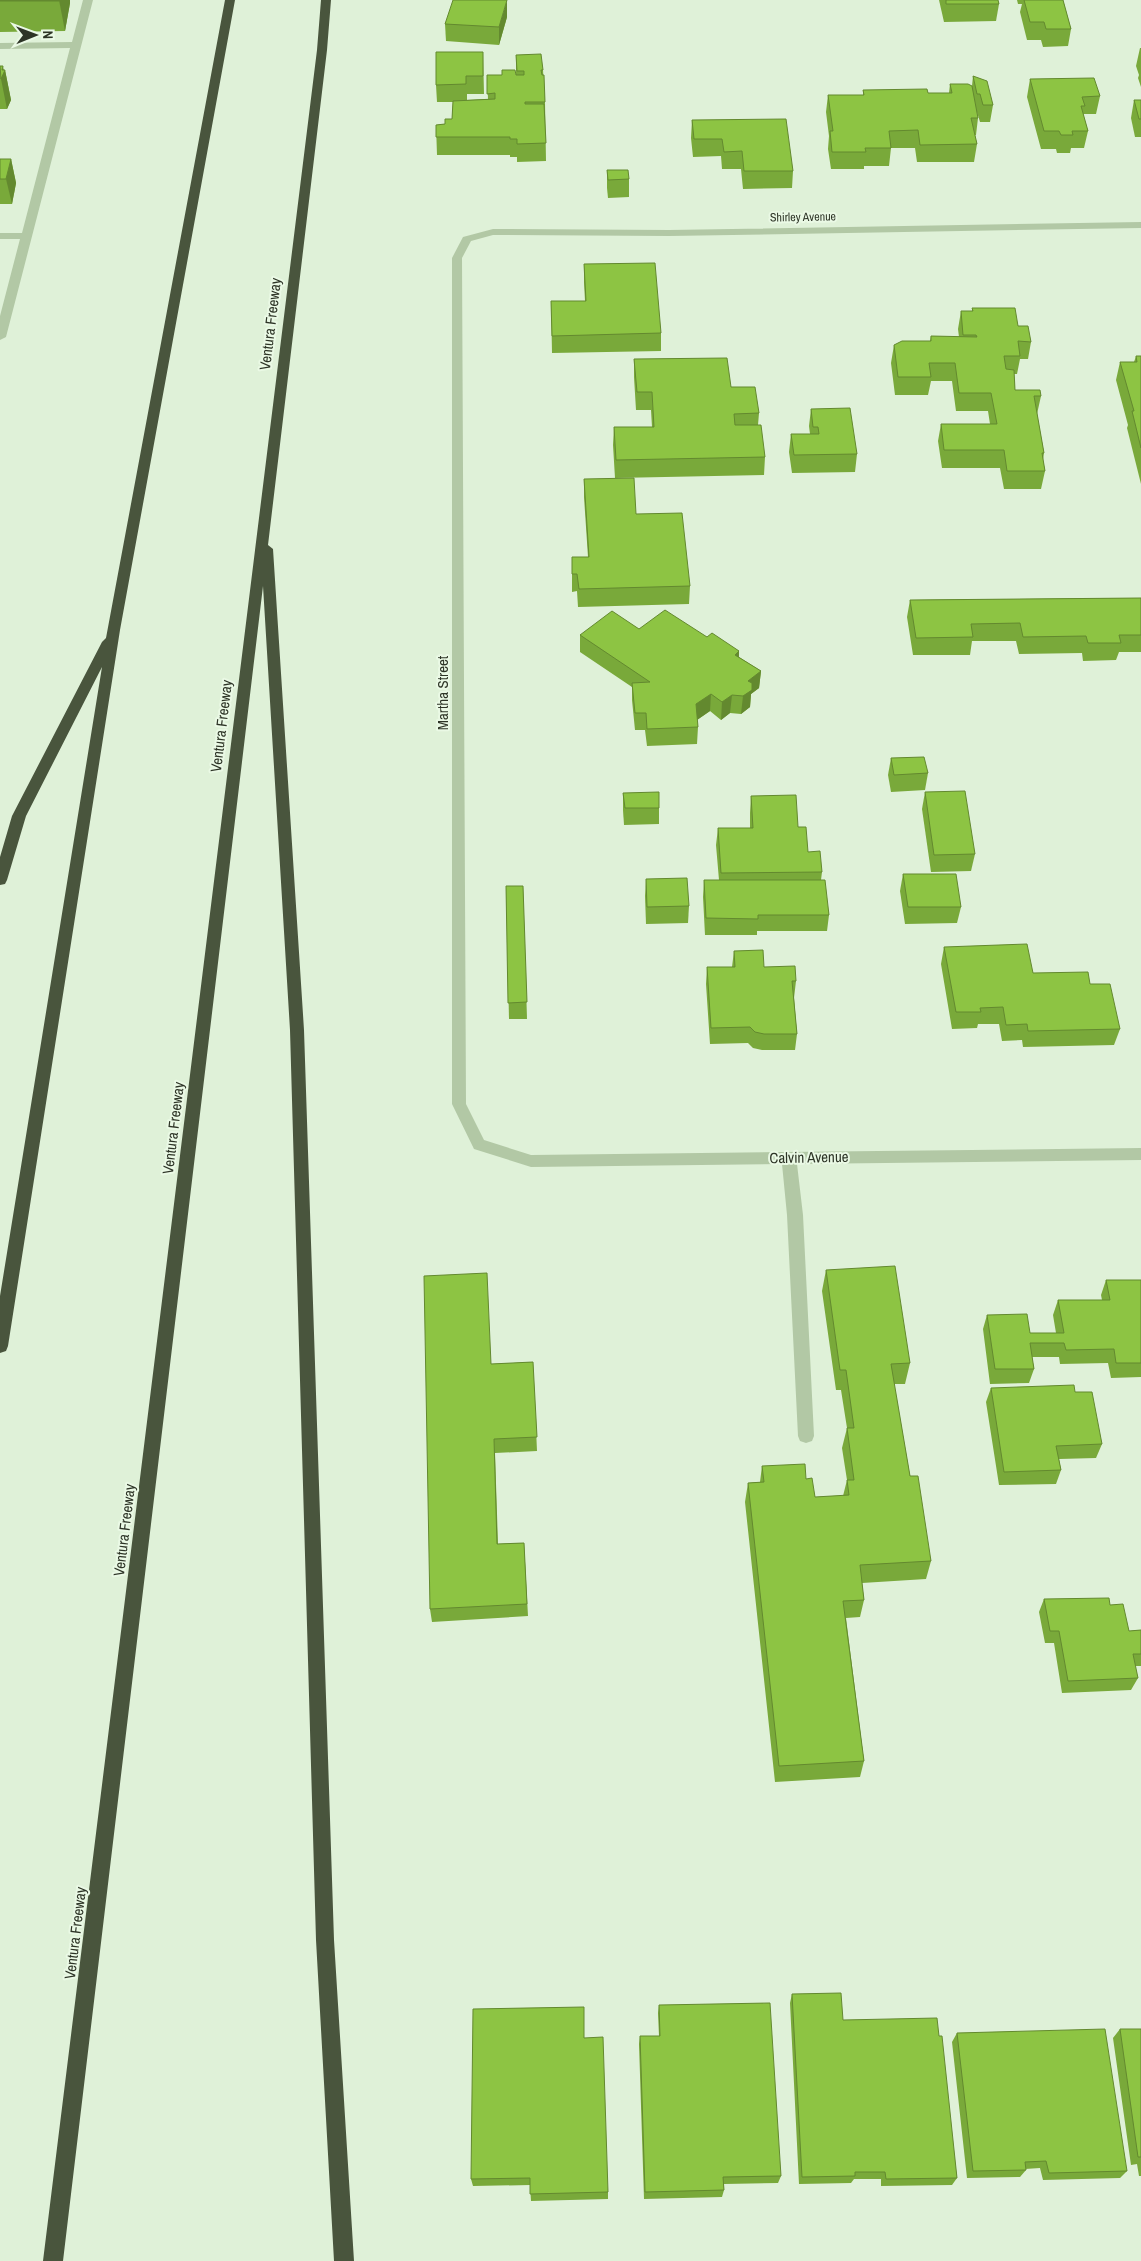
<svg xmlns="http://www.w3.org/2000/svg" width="1141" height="2261" font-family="'Archivo Narrow',sans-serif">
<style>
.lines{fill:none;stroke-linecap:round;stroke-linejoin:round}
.minor{fill:#b2c8a5;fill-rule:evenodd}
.highway{fill:#49553d;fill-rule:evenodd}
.wall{fill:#79a93a}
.shaded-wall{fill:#63892f}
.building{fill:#8dc443;stroke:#63892f}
.labels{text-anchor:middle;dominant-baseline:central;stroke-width:4;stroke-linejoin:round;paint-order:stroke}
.far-street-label{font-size:12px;fill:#2d3426;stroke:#eaf9e5}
.street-label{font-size:15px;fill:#2d3426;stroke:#eaf9e5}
</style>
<rect width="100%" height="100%" fill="#dff1d8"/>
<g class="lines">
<g class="minor">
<path d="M83,0h10l-87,337 -6,3v-24l20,-77h-20v-6h22l48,-185 -70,1v-6l72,-1z"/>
<path d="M1141,222v6l-472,8 -176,-1 -22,6 -9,17 4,846 18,36 47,15 610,-7v12l-344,4 6,51 11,221 -2,5 -6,2 -6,-2 -2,-5 -11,-221 -5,-51 -251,3 -57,-18 -22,-45v-846l11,-21 30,-8 176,1z"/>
</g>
<g class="highway">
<path d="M225,0h10l-115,630 -112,716 -2,5 -6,2v-57l102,-629 -76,149 -19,64 -2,4 -5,1v-28l12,-41 90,-174 4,-4z"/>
<path d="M321,0h10l-4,50 -59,495 5,4 31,481 30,910 20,321h-20l-18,-321 -26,-910 -27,-444 -200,1675h-20l274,-2211z"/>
</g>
</g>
<g class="wall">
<path d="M0,0h70v3l-5,28 -65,1z"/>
<path d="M939,0h59l1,4 -3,17 -52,1z"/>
<path d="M1017,0h46l8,29 -3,17 -25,1 -2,-7h-14l-7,-28 2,-8h-4z"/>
<path d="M507,17l-8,28 -53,-4 -1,-17z"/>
<path d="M1140,48h1v39l-3,-9 1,-3 -3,-9z"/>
<path d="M483,52l1,42h-17v6l21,-1 -1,-24h29v-20l27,15 2,32 1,59 -29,1v-5h-7v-2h-73l-1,-30 9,-1 7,-5 1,-17h-16l-1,-17z"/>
<path d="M0,66l4,4h1l6,30 -4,9h-7z"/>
<path d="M973,76l20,29 -3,17h-10l-3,-10 1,6 -2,17h-1l2,9 -3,18h-57l-2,-14h-24l-2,18h-25v3h-33l-3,-20 1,-13 -3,-24 2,-17h35v-5l65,3h21l1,-9 22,2z"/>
<path d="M1030,79l70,17 -4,18h-13l5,17 -4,17h-13l-1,5h-13l-1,-4h-15l-14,-52z"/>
<path d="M1134,100h7v37h-6l-4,-19z"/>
<path d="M692,120l101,51 -1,17 -49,1 -2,-20h-19l-1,-13 -28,1 -2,-19z"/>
<path d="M0,159h11l5,24 -4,21h-12z"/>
<path d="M607,170l22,9v18l-21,1 -1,-10z"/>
<path d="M584,264l77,69v18l-109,2 -1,-52h34l-1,-19z"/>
<path d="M972,308l46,18 13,16 -3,17h-8l-3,15h-3l1,16 26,6 -4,18 7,39 -1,7 2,11 -4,18h-37l-4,-21h-58l-4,-27 3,-17h49l-2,-13h-32l-4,-30h-21l-3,14h-33l-4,-32 3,-18 36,-4 1,-5 28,1 -1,-8 3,-18h11z"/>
<path d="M1136,356h5v128l-14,-56 1,-3 -12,-45 4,-18h14z"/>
<path d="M634,359l97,28 28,26 -1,12 7,32 -1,18 -149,3 -2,-33 1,-18h38l-1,-17h-15l-2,-33z"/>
<path d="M811,409l46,45 -2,18 -63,1 -3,-21 2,-18h19l-1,-8z"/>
<path d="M584,479l52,35 54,72 -1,18 -111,3 -1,-16 -5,1v-35h16l-4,-60z"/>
<path d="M1141,598v54h-22l-3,8 -33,1 -1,-8 -63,1 -3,-13h-44l-2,14h-57l-6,-38 3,-17z"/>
<path d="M639,629l68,8 32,14v6l22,14 -2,17 -8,6 -1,13 -9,7 -11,-1 -9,7 -11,-9 -13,9 1,7 -1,17 -50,2 -2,-16h-10l-3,-30v-13l-52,-35v-17z"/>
<path d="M891,758l37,15 -3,17 -34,2 -3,-17z"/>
<path d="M925,792l50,62 -4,17 -40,1 -9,-63z"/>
<path d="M623,793l36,15v16l-35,1 -1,-15z"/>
<path d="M751,796l47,31 10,25 14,20 -1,8 8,35 -2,16h-70v4h-52l-2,-38 1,-17h15l-3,-35 2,-17h32v-15z"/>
<path d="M903,874l58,33 -4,16 -52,1 -5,-33z"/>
<path d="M646,879l43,27 -1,17 -42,1 -1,-28z"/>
<path d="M506,886h17l4,133h-18z"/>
<path d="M944,947l89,26 57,11 30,45 -6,16 -91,2 -1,-7 -20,1 -3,-17h-21l-1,4 -25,1 -11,-65z"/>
<path d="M734,951l30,16 32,14 -2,17 3,36 -2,16h-33l-9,-2 -5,-5 -38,1 -4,-60 1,-17h25z"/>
<path d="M826,1270l84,93 -5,21h-11l16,92 21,85 -5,18 -64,4 2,17 -4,17 -14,1 18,143 -4,16 -85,5 -30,-280 3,-19 12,-1 2,-16 44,13 9,18 28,-1 4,-16 -5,-32 5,-20 -6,-38h-5l-14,-99z"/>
<path d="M1106,1280h35v97l-30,1 -3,-15 -48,1 -1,-7h-27l2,12 -5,14 -39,1 -7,-55 4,-14 43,18h26l-3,-18 5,-15h44l-1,-5z"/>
<path d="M533,1362l4,89 -42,2 3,91 26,-1 4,73 -96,6 -2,-13 61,-245z"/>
<path d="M991,1388l84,4 27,52 -6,14 -37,1 2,11 -5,14 -57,1 -13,-83z"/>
<path d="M1044,1599l66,6 19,26 12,-1v36h-6l3,12 -7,12 -69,3 -8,-50h-9l-6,-31z"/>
<path d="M792,1994l51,26 96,16 18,142 -5,7 -71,1v-7h-27l-3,4 -52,1 -9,-181z"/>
<path d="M659,2005l122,171 -3,7 -54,1v6l-2,7 -78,2 -5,-155 1,-8h19l-1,-23z"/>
<path d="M1120,2029h21v147h-2l-2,-12 -6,1 -18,-127z"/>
<path d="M957,2033l170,138 -7,7 -77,2 -3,-12 -15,1 1,1 -6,7 -53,1 -15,-136z"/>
<path d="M584,2038l24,154v7l-77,2 -1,-16 -57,1 -2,-7z"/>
</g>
<g class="shaded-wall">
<path d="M59,0h11v3l-5,28z"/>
<path d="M507,0v17l-8,28v-18z"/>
<path d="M3,66l1,6 1,-2 6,30 -4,9 -6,-30z"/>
<path d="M11,159l5,24 -4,21 -6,-25z"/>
<path d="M739,651l-1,18 -3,-14z"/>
<path d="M761,671l-2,17 -8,6 -1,13 -9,7 2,-18 5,-15z"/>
<path d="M711,694l-1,17 -16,11 2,-18z"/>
<path d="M732,695l-2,18 -9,7 1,-18z"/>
</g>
<g class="building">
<rect x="0" y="0" width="59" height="1"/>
<path d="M453,0h54l-8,27 -54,-3z"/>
<path d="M946,0h52l1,4h-53z"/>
<path d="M1024,0h39l8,29h-25l-2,-7h-14z"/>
<path d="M436,52h47v24h-17v8l-30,1z"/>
<path d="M541,54l2,16h-2l1,5h2l1,27h-20v2h19l2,39 -29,1v-5h-7v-2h-74v-12l9,-1v-5h7l1,-18 42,-2v-6l-8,1v-19h15v-5h13l1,5h8v-4h-7l-1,-16z"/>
<path d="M0,66h3l-1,4h3l-4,9z"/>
<path d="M973,76l14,5 6,24h-10l-3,-11h-3z"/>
<path d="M1094,78l6,18 -18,1 3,9h-4l7,25h-16l1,4h-12l-2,-4h-15l-14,-52z"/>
<path d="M950,84h18l4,2 6,32h-7l6,26 -57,1 -2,-15 -29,1 2,17h-26l1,4h-34l-2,-21h3l-5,-36h36l-1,-5 64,-1 1,4h24z"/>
<path d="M1134,100h7v19h-2z"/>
<path d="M786,119l7,52h-49l-2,-20 -18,1 -2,-13h-28l-2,-19z"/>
<path d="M0,159h11l-5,20h-6z"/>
<path d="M607,170h21l1,9 -21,1z"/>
<path d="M655,263l6,70 -109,3 -1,-35h35l-2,-37z"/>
<path d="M972,308h43l3,18h10l3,16 -13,-1 2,15h-16l2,13 8,1 1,20h25l1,6h-7l10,57h-2l3,18h-38l-3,-21h-60l-3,-26h56l-6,-31h-32l-4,-30h-26l2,14h-33l-4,-32 8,-4h29v-5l46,1 -1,-2h-13l-2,-24h12z"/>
<path d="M1136,356h5v92l-9,-37h2l-14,-49h17z"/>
<path d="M727,358l4,29h24l4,26 -25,1 1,11h26l4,32 -149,3 -2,-33h40l-2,-35h-15l-3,-33z"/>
<path d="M850,408l7,46 -63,1 -3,-21h28l-1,-7h-5l-2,-18z"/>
<path d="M634,478l2,36 46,-1 8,73 -111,3 -2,-15h-5v-17h17l-5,-78z"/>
<path d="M1141,598v37h-22l2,8h-33l-2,-7 -63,1 -3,-14 -49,1 2,13 -57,1 -6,-38z"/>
<path d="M665,610l42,27 5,-4 27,18 -4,4 26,16 -13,10 4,2v7l-9,6 -11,-1 -10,7 -11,-8 -15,10 2,23 -51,2 -1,-16h-11l-3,-30 18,-1 -70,-47 32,-24 27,18z"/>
<path d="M924,757l4,16 -34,2 -3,-17z"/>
<path d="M965,791l10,63 -41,1 -9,-63z"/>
<path d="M659,792v16h-34l-2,-15z"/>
<path d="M796,795l2,32h8l2,25 12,-1 2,21 -101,1 -3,-45h35l-2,-32z"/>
<path d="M903,874h53l5,33h-53z"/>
<path d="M687,878l2,28 -42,1 -1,-28z"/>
<path d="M704,880h121l4,35h-71v4l-52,-1z"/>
<path d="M506,886h17l4,116 -19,1z"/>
<path d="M1027,944l6,29 55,-1 2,12h20l10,45 -92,2 -1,-7 -21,1 -3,-18 -23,1 1,4h-25l-12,-65z"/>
<path d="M763,950l1,17 31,-1 1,15h-4l5,53h-33l-9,-2 -5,-5 -39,1 -4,-61h28l-1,-16z"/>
<path d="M895,1266l15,97 -19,1 19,112h8l13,85 -71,4 4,35 -21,1 21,160 -85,5 -31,-283 16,-1 -2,-16 43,-2 1,15 6,-1 3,19 34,-2 -2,-15h7l-7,-52h7l-8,-58h-6l-14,-100z"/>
<path d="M487,1273l4,91 42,-2 4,75 -43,2 3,105 27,-1 3,61 -97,5 -6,-333z"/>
<path d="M1106,1280h35v83h-25l-2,-14 -48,1 -2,-7h-34l4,26h-39l-8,-54 40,-1 3,19h34l-6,-33h52z"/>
<path d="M1074,1385l1,7h17l10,52 -46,2 5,24 -57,2 -13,-84z"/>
<path d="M1109,1598l1,7 13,-1 6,27 12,-1v24h-8l5,24 -70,3 -9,-50h-9l-6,-32z"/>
<path d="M841,1993l2,27 94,-2 2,18h3l15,142 -71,1 -1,-7h-30v4l-53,1 -10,-183z"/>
<path d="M770,2003l11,173 -58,1 1,13 -79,2 -5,-156h20l-1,-31z"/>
<path d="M584,2007v31l19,-1 5,155 -78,2v-16l-59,1 2,-170z"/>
<path d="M1105,2029l22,142 -78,2 -3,-12 -21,1 1,8 -53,1 -16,-138z"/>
<path d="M1120,2029h21v128h-3z"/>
</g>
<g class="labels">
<g class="far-street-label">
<text transform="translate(803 217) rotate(-1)">Shirley Avenue</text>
</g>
<g class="street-label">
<text transform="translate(270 324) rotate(-83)">Ventura Freeway</text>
<text transform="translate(442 693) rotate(-90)">Martha Street</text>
<text transform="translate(221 726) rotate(-83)">Ventura Freeway</text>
<text transform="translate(173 1128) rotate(-83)">Ventura Freeway</text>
<text transform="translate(809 1157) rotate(-1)">Calvin Avenue</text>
<text transform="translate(124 1530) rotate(-83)">Ventura Freeway</text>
<text transform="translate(75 1933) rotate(-83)">Ventura Freeway</text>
</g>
</g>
<g transform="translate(35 35) rotate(89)" stroke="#eaf9e5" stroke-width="4" paint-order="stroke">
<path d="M0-4L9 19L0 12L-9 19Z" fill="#2d3426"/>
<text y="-8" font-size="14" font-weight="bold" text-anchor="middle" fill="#2d3426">N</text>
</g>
</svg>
